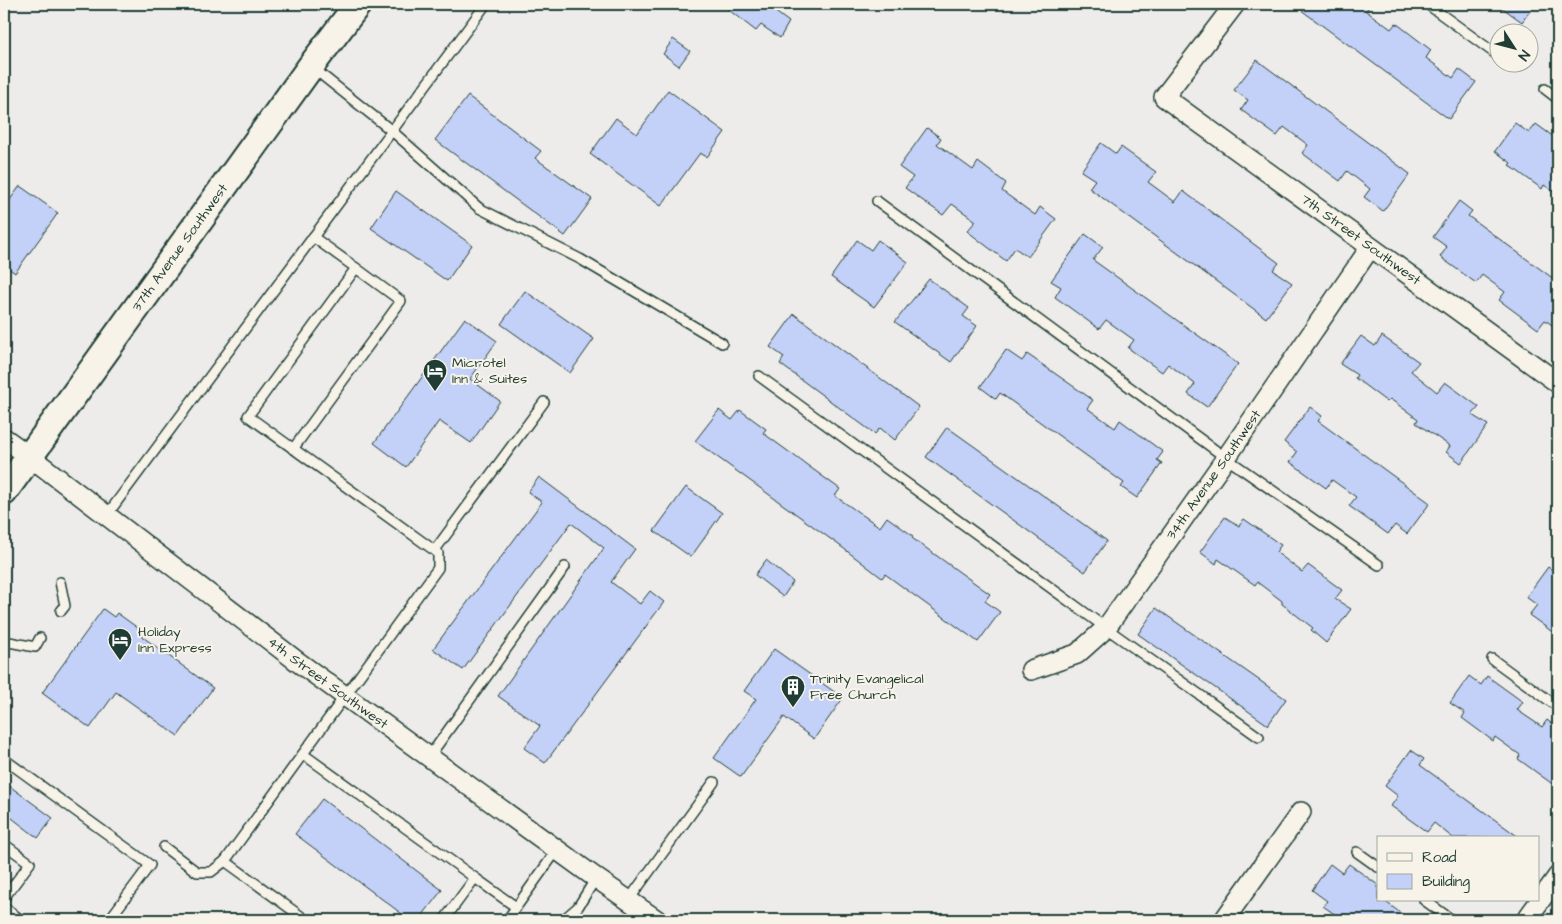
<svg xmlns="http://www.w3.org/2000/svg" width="1562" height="924" font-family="'Architects Daughter',sans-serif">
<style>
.building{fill:#c3d0f7;stroke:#1f3d34}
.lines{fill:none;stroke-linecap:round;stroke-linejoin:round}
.service-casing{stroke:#1f3d34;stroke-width:12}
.minor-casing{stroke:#1f3d34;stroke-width:22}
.secondary-casing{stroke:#1f3d34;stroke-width:30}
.service{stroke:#f7f3e8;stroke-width:9}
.minor{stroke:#f7f3e8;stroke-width:19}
.secondary{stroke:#f7f3e8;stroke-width:26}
.labels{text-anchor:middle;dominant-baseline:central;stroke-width:4;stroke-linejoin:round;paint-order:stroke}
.street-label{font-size:14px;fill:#1f3d34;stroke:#f7f3e8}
.poi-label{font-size:14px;fill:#1f3d34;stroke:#f7f3e8;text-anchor:start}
</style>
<rect width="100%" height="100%" fill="#edeceb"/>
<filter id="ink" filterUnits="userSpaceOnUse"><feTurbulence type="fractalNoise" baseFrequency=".02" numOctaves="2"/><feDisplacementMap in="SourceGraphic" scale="10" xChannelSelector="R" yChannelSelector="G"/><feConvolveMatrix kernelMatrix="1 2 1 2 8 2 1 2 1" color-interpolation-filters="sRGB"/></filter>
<g filter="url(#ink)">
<g class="building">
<path d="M721,4h57l-5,6 16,12 -9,16 -19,-13 -5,6z"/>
<path d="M1293,4h78l-5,7 25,18 5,-6 35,27 -5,8 27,20 6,-9 17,13 -27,37z"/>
<path d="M1497,4h38l-13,18z"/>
<path d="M673,39l17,12 -11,15 -16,-12z"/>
<path d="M1257,60l153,114 -27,37 -19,-14 6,-8 -23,-18 -7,10 -38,-28 6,-8 -24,-18 -7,9 -36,-26 7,-10 -14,-10z"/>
<path d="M668,90l57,42 -18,25 -7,-4 -39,53 -71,-52 26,-36 21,16z"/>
<path d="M468,96l73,55 -6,7 57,41 -27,37 -130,-96z"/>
<path d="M1515,123l14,10 7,-9 22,16v55l-14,-10 -2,4 -33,-24 2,-2 -16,-12z"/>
<path d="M927,128l14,10 -4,6 36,26 5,-8 28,21 -4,8 33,24 5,-8 16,12 -28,38 -13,-9 -9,13 -39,-30 9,-10 -24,-17 -9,11 -38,-27 8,-11 -14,-10z"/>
<path d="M1101,143l15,11 5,-7 35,25 -8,10 27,20 8,-11 96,72 -6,7 19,13 -26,35 -177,-130 6,-8 -14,-9z"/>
<path d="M20,186l38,27 -43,60 -11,-8v-57z"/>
<path d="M396,191l76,54 -25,36 -76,-53z"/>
<path d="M1459,201l13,10 -4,5 90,66v47l-13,-9 -7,9 -39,-29 6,-8 -23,-17 -6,8 -36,-26 7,-10 -14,-10z"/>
<path d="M1085,234l18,13 -10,13 145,104 -31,43 -19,-13 7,-10 -27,-20 -6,8 -34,-24 6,-8 -28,-20 -7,9 -44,-32 6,-10 -10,-6z"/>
<path d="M857,240l14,10 7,-10 30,22 -34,45 -43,-30z"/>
<path d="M929,279l40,29 -6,8 14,10 -26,36 -56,-40z"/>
<path d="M525,291l69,48 -24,34 -69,-49z"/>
<path d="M794,314l125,93 -24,33 -15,-12 -5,6 -95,-70 4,-7 -14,-10z"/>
<path d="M465,318l32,23 -27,38 30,22 -29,42 -32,-22 -33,46 -32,-24z"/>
<path d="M1361,336l14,10 7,-10 37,26 -8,9 26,21 8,-10 34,25 -7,8 16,10 -27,38 -15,-11 4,-6 -34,-23 2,-4 -28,-20 -3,3 -32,-24 2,-3 -17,-11z"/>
<path d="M1006,350l16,11 5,-7 66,46 -6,8 28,20 5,-8 43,32 -6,8 5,3 -25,35 -16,-11 3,-4 -124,-90 -4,6 -16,-12z"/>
<path d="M1310,407l12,9 -4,5 112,82 -23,31 -12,-9 -7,9 -39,-28 7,-9 -24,-17 -6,8 -36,-26 7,-10 -13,-10z"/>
<path d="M719,410l13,10 8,-10 26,19 -3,4 77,56 -5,7 45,31 7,-10 26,19 -1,2 78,56 -5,7 15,11 -22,30 -93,-68 -3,4 -39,-30 -148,-107z"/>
<path d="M947,427l160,114 -22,31 -159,-115z"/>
<path d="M539,477l96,72 -24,33 29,22 10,-13 14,11 -119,161 -21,-15 16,-22 -42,-30 106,-148 -33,-25 -108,147 -30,-21 109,-147 -14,-10z"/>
<path d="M686,487l36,26 -31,44 -37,-26z"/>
<path d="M1225,517l14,9 5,-7 37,26 -5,7 26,20 6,-7 34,25 -7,9 16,10 -25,34 -15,-13 2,-2 -31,-24v-3l-25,-19 -2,3 -37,-26 -2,5 -16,-12z"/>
<path d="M766,560l27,22 -10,15 -28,-22z"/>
<path d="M1548,567l10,7v62l-29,-21 8,-10 -11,-8z"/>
<path d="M1156,608l130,91 -18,26 -130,-91z"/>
<path d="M103,609l11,8 3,-4 25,18 -2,4 73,53 -35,48 -62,-44 -26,36 -48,-35z"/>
<path d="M774,649l69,49 -29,41 -30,-22 -43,60 -27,-19 42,-59 -12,-8z"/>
<path d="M1469,676l12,9 6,-9 36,26 -6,8 25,17 5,-7 11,8v60l-40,-29 2,-4 -25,-18 -2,4 -31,-23 3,-5 -15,-10z"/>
<path d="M1411,750l13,9 -4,6 100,73h-67l-19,-15 -7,9 -36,-26 7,-10 -13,-10z"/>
<path d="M4,782l49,36 -15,20 -34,-26z"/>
<path d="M322,799l120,91 -23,30h-9l-115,-86z"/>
<path d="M1330,864l12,9 7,-9 29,21v15h5l27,20h-67l-20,-14 4,-5 -15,-11z"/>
</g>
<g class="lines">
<defs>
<g id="service">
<path d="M1427,4l73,53"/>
<path d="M313,68l79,63 87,77 101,51 142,84"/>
<path d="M1545,89l13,10"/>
<path d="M877,201l349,257 153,107"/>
<path d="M759,376l347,252 153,109"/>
<path d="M293,449l108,-148 -45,-33"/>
<path d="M107,515l379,-511"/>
<path d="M435,550l109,-148"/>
<path d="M60,582l5,24 -4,5"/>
<path d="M4,641l31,6 5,-9"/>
<path d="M1492,659l66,48"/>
<path d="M303,754l172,124 -31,42"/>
<path d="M429,757l136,-190"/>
<path d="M4,759l146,106 -41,55"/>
<path d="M4,844l26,19 -26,35"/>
<path d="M164,847l33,25h14l14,-11 213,-293v-15l-190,-137 108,-148 -43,-31"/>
<path d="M1357,852l21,15"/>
<path d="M225,861l81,59"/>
<path d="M475,878l41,29"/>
<path d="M1424,900l28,20"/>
<path d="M628,901l86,-119"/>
<path d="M4,907l17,13"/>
<path d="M507,920l50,-70"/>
<path d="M563,920l15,-13 18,-29"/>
</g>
<g id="minor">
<path id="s1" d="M1235,4l-71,93 394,286"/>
<path id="s2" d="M4,438l25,18 269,206 298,216 61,42"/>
<path id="s3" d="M1031,670l46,-16 29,-26 120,-170 144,-210"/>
<path d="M1224,920l77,-108"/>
<path d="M1526,920l32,-44"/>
</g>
<g id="secondary">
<path id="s4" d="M4,492l307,-426 47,-62"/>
</g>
</defs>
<use href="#service" class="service-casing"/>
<use href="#minor" class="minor-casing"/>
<use href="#secondary" class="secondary-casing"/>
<use href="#service" class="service"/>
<use href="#minor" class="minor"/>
<use href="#secondary" class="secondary"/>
</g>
</g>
<defs>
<symbol id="hotel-pin" viewBox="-11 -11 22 30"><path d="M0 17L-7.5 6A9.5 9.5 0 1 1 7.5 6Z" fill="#1f3d34" stroke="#f7f3e8"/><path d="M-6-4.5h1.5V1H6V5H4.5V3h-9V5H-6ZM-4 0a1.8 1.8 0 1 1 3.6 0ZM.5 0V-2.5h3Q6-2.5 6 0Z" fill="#fff"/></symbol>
<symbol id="building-pin" viewBox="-11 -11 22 30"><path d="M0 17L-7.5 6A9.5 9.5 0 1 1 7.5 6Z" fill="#1f3d34" stroke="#f7f3e8"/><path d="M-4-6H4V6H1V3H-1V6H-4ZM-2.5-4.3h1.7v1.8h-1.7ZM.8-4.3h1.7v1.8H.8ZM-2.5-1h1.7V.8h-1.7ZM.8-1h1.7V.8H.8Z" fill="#fff"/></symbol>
</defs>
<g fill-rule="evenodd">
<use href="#hotel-pin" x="421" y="357" width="28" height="38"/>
<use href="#hotel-pin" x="106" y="626" width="28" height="38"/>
<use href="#building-pin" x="779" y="673" width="28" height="38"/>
</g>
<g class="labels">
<g class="street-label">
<text stroke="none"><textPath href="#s1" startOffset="360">7th Street Southwest</textPath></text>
<text stroke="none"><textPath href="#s4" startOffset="301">37th Avenue Southwest</textPath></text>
<text stroke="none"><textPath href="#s3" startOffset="275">34th Avenue Southwest</textPath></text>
<text stroke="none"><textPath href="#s2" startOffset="406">4th Street Southwest</textPath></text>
</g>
<g class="poi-label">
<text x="452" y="363">Microtel<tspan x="452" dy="16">Inn &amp; Suites</tspan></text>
<text x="138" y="632">Holiday<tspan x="138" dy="16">Inn Express</tspan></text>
<text x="810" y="679">Trinity Evangelical<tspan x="810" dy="16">Free Church</tspan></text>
</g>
</g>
<rect width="1562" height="924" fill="none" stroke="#f7f3e8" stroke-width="20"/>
<rect x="10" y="10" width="1542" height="904" fill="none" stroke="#1f3d34" stroke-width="2" filter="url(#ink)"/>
<rect x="1377" y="836" width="162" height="65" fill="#f7f3e8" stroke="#a1aaa0"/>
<rect x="1387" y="853" width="25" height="8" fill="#f7f3e8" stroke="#a1aaa0"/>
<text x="1422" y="862" font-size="15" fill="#1f3d34">Road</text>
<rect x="1387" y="874" width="25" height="15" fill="#c3d0f7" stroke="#a1aaa0"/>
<text x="1422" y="886" font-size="15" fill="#1f3d34">Building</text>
<g transform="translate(1514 48) rotate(126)"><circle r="24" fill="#f7f3e8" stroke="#a1aaa0"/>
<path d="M0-4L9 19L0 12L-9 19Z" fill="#1f3d34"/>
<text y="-8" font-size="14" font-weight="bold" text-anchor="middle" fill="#1f3d34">N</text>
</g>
</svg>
